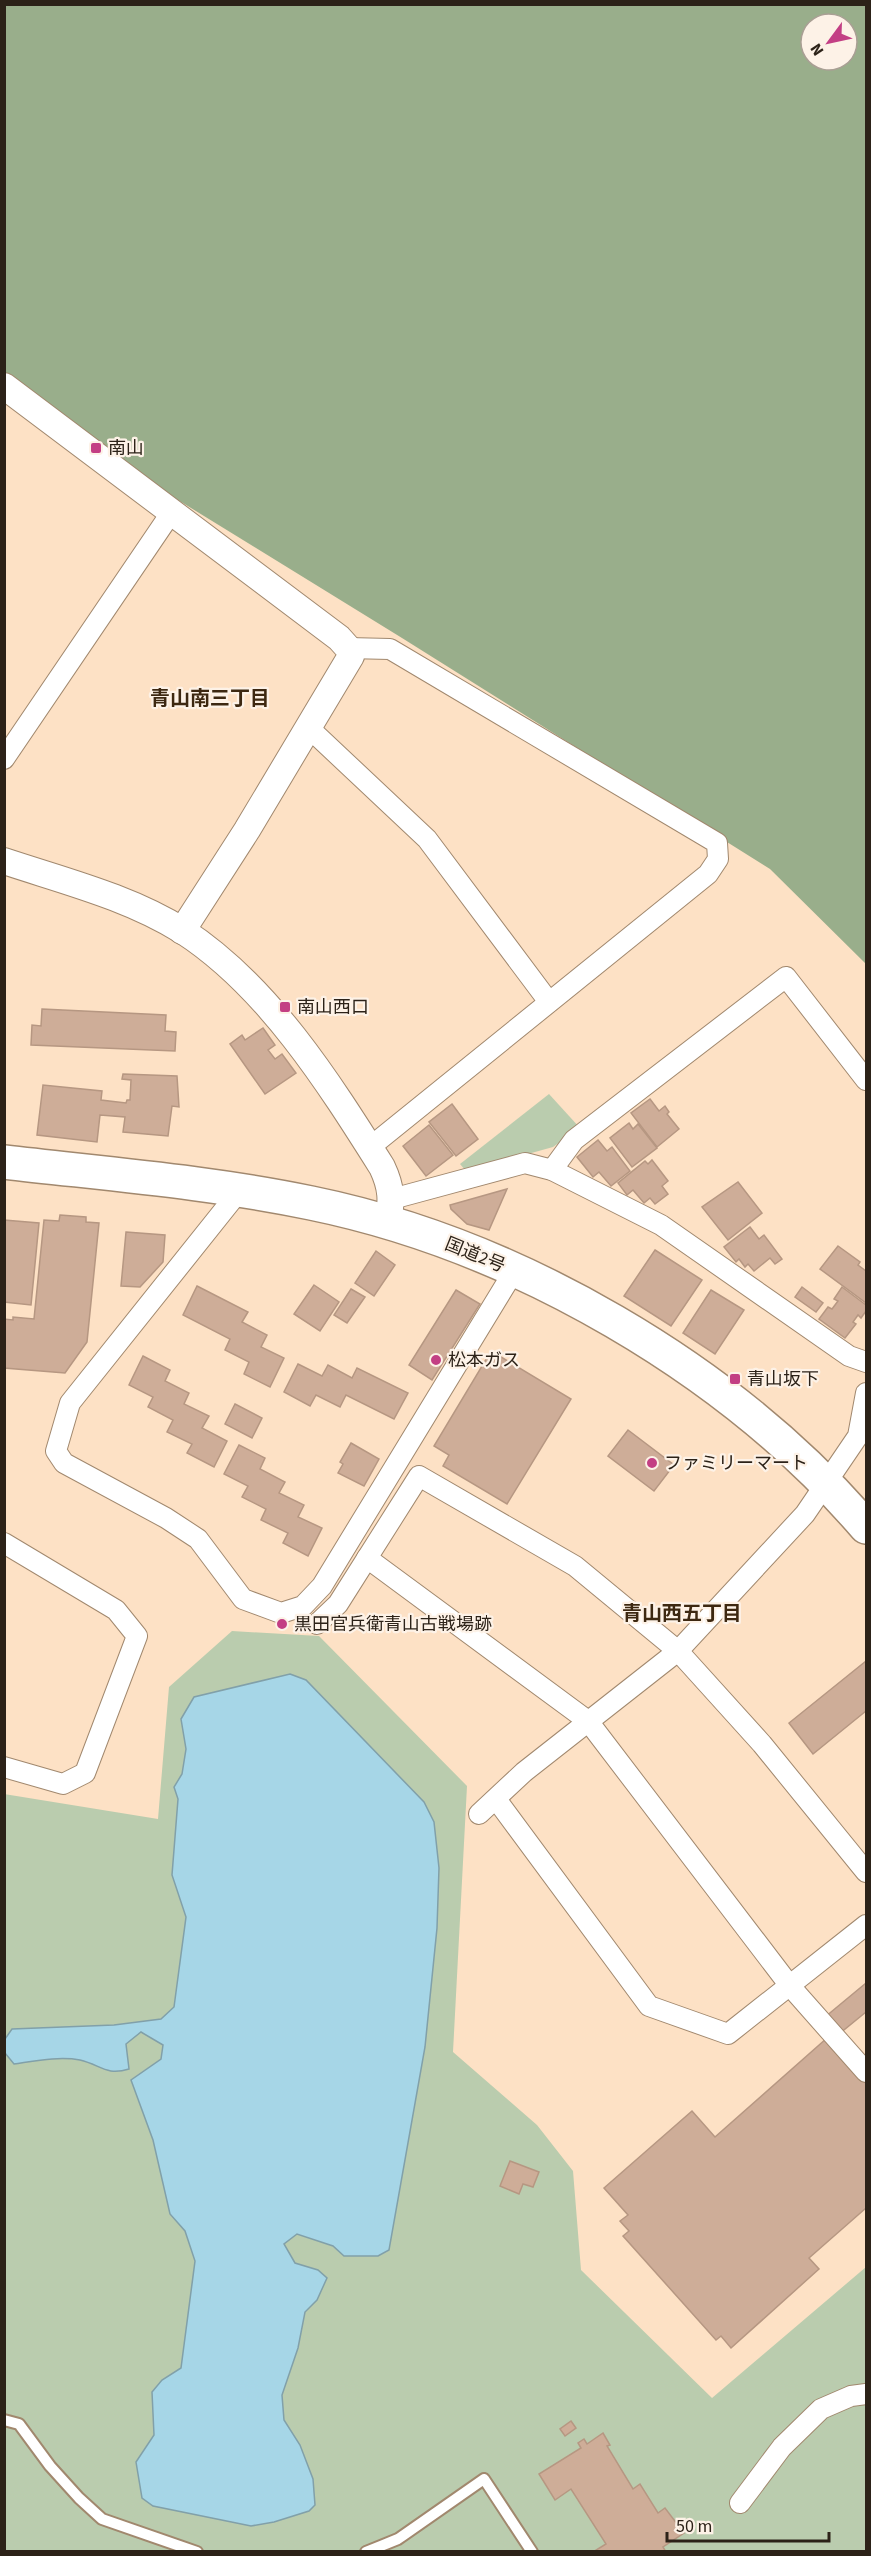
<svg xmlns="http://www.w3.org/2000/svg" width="871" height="2556" font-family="'Source Sans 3','Noto Sans JP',sans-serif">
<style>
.green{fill:#baccae}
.forest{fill:#99ae8b;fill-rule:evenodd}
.water{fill:#a6d6e7;stroke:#81a0a9;stroke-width:1.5}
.building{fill:#cead98;stroke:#b69782;stroke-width:1.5}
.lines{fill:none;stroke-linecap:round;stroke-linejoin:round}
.service-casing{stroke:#a1886e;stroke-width:14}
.minor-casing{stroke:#a1886e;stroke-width:22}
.tertiary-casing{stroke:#a1886e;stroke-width:28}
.trunk-casing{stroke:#a1886e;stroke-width:36}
.service{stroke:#fff;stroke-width:10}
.minor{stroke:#fff;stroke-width:20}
.tertiary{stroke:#fff;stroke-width:26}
.trunk{stroke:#fff;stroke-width:33}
.poi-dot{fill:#c33f84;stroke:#fdf2e7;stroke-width:2}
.labels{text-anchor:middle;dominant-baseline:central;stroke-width:4.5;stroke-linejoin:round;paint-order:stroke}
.poi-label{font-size:18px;fill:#2c2218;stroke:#fdf2e7;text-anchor:start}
.street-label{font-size:18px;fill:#2c2218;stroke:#fdf2e7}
.neighbourhood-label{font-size:20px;font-weight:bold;fill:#3d2811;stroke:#fdf2e7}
</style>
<rect width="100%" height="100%" fill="#fde1c5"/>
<g class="green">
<path d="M549,1094l31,34 -27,19 -87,24 -6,-7z"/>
<path d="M232,1631l87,5 148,150 -14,266 84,73 36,46 8,99 131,128 154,-131v284h-861l-1,-757 154,25 11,-132z"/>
</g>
<path class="forest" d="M5,5h861v959l-96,-95 -368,-231 -224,-138 -173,-124zM811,24h36v36h-36z"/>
<path class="water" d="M290,1674l16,6 118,122 10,20 5,46 -2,60 -12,119 -36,203 -11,6h-34l-11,-10 -36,-12 -13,10 11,19 23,7 9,8 -10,22 -12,12 -7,36 -16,47 2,25 16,25 13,34 2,26 -6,6 -35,11 -23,4 -98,-20 -11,-8 -6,-36 18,-27 -2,-43 10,-12 19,-12 14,-107 -10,-30 -15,-17 -17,-74 -22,-60 30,-21 2,-14 -22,-13 -15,12 3,25c-23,7 -28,-4 -49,-9 -21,-4 -45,1 -66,4l-9,-11v-14l7,-10 102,-4 47,-6 13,-12 12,-90 -14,-42 6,-76 -4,-12 8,-13 4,-25 -5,-30 13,-22z"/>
<g class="building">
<path d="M42,1009l124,6 -1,16 11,1 -1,19 -144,-6 1,-20 9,1z"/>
<path d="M263,1028l12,17 -7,5 7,9 7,-5 14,19 -31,21 -35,-50 12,-9 3,5z"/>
<path d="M123,1074l54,2 2,31 -7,-1 -4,30 -45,-4 2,-15 -25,-2 -3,27 -60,-7 6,-50 59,6 -1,9 25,3 1,-3h3l1,-20 -9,-1z"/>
<path d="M650,1099l9,12 6,-5 4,6 -2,2 12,15 -22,18 -26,-34z"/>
<path d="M452,1104l26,35 -22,17 -27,-34z"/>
<path d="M629,1123l4,6 5,-5 19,24 -25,19 -22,-29z"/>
<path d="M429,1125l24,30 -27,21 -23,-30z"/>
<path d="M598,1140l9,11 5,-4 18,24 -19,15 -12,-14 -6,5 -16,-20z"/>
<path d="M652,1160l16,21 -6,5 6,8 -13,10 -5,-6 -6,5 -11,-13 -6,5 -9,-12 27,-22 3,3z"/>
<path d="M738,1182l24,31 -34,27 -26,-33z"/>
<path d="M507,1189l-18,41 -22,-6 -16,-15 -1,-4z"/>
<path d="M60,1215l26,2v5l13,1 -12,119 -22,31 -61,-5v-49l9,1v-3l21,2 10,-99 15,1z"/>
<path d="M4,1220l35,3 -8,82 -27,-3z"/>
<path d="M750,1227l9,12 5,-4 18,24 -7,5 -5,-6 -16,13 -6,-7 -3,3 -6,-8 -3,3 -12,-15z"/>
<path d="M126,1232l39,3 -2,27 -23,25 -19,-1z"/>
<path d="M838,1246l22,16 -2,3 8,6v32l-46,-34z"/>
<path d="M655,1250l47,30 -31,46 -47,-30z"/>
<path d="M376,1251l19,14 -21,31 -19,-13z"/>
<path d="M314,1285l25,17 -19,29 -26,-17z"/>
<path d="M197,1286l51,26 -6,10 25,13 -6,12 23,11 -14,29 -26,-13 5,-12 -24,-12 5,-11 -47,-24z"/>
<path d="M802,1287l21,16 -7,9 -21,-15z"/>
<path d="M842,1287l24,18v6l-5,7 -3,-3 -5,7 3,2 -11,14 -26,-19 9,-12 4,2 6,-8 -4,-2z"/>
<path d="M351,1289l14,8 -18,26 -13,-8z"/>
<path d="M456,1290l24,14 -48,76 -23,-15z"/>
<path d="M711,1290l33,20 -29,44 -32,-21z"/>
<path d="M491,1351l80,48 -64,105 -64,-38 6,-11 -15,-9z"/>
<path d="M143,1356l27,14 -5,11 24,12 -5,11 25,12 -7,12 25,13 -13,26 -27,-14 5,-9 -25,-12 6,-12 -25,-13 5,-10 -24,-12z"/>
<path d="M298,1364l24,12 6,-11 24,13 5,-10 51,25 -14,26 -48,-24 -6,12 -24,-12 -6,11 -26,-14z"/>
<path d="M235,1404l27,14 -10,20 -27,-14z"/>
<path d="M628,1430l46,35 -20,26 -46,-35z"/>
<path d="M351,1443l28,16 -15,27 -26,-13 5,-9 -3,-2z"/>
<path d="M239,1445l26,13 -5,11 25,13 -6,11 25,12 -6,12 24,11 -14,28 -25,-13 5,-10 -27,-13 5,-11 -24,-12 6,-11 -24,-12z"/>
<path d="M866,1661v50l-53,43 -24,-31z"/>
<path d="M866,1983v29l-27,22 -14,-17z"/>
<path d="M827,2038l39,45v125l-57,50 10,11 -88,79 -10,-12 -5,4 -93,-104 6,-5 -9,-10 8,-6 -24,-27 88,-77 23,26z"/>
<path d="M510,2161l29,11 -6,15 -10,-3 -4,10 -19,-8z"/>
<path d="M571,2421l5,7 -11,8 -5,-7z"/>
<path d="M603,2433l7,12 -3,1 26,43 7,-5 18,29 7,-5 19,25 -21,14 3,5h-73l13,-8 -35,-55 -16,11 -16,-26 42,-26 -3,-5 6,-4 3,5z"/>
</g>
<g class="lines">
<defs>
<g id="service">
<path d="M4,2420l15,4 31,42 29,32 23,21 95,33"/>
<path d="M366,2552l32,-13 86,-60 48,73"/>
</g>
<g id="minor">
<path d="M348,648l42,1 327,194 1,16 -10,15 -339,274"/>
<path d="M309,728l118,111 122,163"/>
<path d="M4,759l167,-246"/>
<path d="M552,1170l22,-30 212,-163 80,103"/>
<path d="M240,1190l-170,213 -14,48 8,12 102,55 32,21 45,60 38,14 22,-7 19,-20 192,-315"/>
<path d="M392,1199l133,-36 27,7 109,55 188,131 17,6"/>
<path d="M4,1543l112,67 21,26 -52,137 -22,11 -59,-17"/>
<path d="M367,1558l221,163 202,265 76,86"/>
<path d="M317,1624l21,-20 81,-128 156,90 103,85 84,93 104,128"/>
<path d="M496,1799l153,207 79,28 138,-109"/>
<path d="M479,1814l45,-42 154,-121 127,-137 53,-78 8,-43"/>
<path d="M740,2503l42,-56 39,-38 30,-13 15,-2"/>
</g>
<g id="tertiary">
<path d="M4,386l335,252 9,10 3,8 -104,174 -65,101"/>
<path d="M4,861c60,20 125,36 179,70 85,55 146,152 199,236 10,21 10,34 6,56"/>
</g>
<path id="trunk" d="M4,1162c103,12 206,20 307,41 205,42 419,166 555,324"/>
</defs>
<use href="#service" class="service-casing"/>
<use href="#minor" class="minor-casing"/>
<use href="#tertiary" class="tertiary-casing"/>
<use href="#trunk" class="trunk-casing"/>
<use href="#service" class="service"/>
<use href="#minor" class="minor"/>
<use href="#tertiary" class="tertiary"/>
<use href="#trunk" class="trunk"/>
</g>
<g class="poi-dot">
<rect x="90" y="442" width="12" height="12" rx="3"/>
<rect x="279" y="1001" width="12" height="12" rx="3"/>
<circle cx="436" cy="1360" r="6"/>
<rect x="729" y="1373" width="12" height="12" rx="3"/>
<circle cx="652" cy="1463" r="6"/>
<circle cx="282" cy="1624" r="6"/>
</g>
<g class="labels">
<g class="poi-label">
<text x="108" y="448">南山</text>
<text x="297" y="1007">南山西口</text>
<text x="448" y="1360">松本ガス</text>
<text x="747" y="1379">青山坂下</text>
<text x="664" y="1463">ファミリーマート</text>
<text x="294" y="1624">黒田官兵衛青山古戦場跡</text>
</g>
<g class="street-label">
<text transform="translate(475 1255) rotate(22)">国道2号</text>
</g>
<g class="neighbourhood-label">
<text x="210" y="699">青山南三丁目</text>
<text x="682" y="1614">青山西五丁目</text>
</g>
</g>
<rect width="871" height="2556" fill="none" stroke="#2c2218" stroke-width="12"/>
<g transform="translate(829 42) rotate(237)"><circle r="28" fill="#fdf2e7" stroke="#a99f94" stroke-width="1.5"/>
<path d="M0-4.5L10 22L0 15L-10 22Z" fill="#c33f84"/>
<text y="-9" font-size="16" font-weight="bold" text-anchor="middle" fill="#2c2218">N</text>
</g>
<path d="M667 2532v9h162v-9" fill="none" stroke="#2c2218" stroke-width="3"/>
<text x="676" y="2532" font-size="18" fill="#2c2218" stroke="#fdf2e7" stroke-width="4.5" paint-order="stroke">50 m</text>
</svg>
